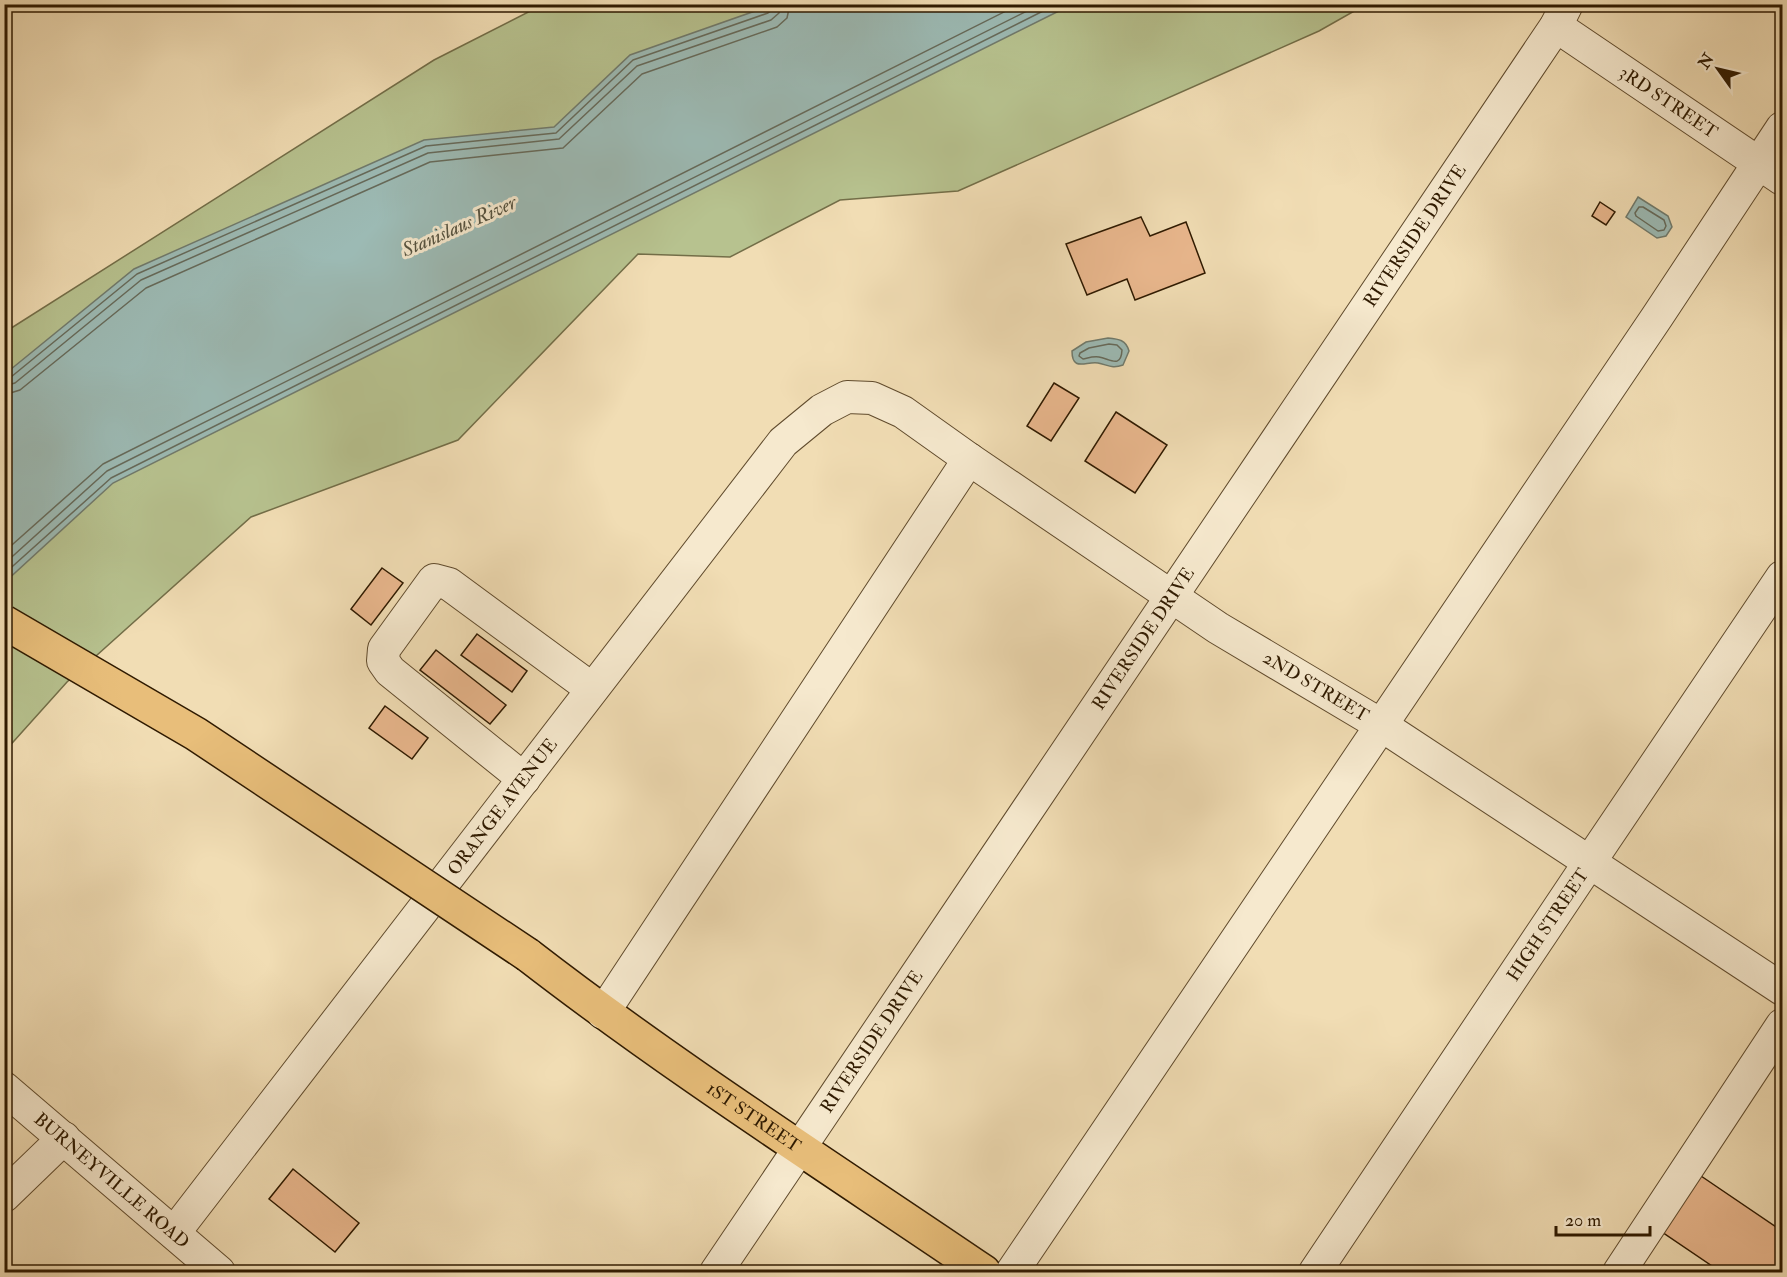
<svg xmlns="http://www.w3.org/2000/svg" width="1787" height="1277" font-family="'IM FELL Double Pica',serif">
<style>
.green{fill:#b7c28f;stroke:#736e48;stroke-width:1.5}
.water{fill:#9cbab4;stroke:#707a6c;stroke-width:1.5}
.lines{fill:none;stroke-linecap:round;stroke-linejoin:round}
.shore{stroke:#666a5a;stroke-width:1.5}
.building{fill:#e9b78d;stroke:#2f1a00;stroke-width:1.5}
.minor-casing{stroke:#604b2d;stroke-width:34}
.major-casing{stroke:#2f1a00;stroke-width:36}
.minor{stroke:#f6e9ce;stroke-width:32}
.major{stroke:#e8be7a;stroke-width:33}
.major-bridge-casing{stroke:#2f1a00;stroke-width:36;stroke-linecap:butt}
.major-bridge{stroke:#e8be7a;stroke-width:33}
.labels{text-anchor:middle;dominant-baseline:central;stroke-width:6;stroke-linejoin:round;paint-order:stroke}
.street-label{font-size:18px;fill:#2f1a00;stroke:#f6e9ce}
.water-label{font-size:20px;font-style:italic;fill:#55523f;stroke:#f6e9ce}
</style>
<rect width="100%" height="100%" fill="#f1ddb4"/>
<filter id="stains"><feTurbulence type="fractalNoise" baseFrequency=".00333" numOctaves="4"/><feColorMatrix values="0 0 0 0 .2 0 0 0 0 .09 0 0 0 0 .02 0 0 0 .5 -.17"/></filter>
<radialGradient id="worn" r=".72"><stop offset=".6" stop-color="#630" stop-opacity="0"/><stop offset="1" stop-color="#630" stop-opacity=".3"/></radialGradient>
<path class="green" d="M542,5h823l-46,26 -361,160 -118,9 -110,57 -92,-3 -180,186 -207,77 -184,165 -62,69v-419l429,-272z"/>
<g class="water">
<path d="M775,4l296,1 -958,478 -108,99v-208l129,-105 290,-129 130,-13 76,-72z"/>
<path d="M1638,197l30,19 4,11 -6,9 -9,2 -31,-21z"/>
<path d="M1108,338c11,1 18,2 21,13l-6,14c-11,4 -15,0 -25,-2 -12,-2 -26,9 -26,-12l14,-9z"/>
</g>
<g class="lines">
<g class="shore">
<path d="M1639,207h4l21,13 2,6 -2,4 -6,1 -22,-15 -1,-3z"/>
<path d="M1109,344l8,1 5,5c-1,19 -12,9 -23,7 -6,-1 -11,1 -16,2l-4,-3 1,-3 9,-5z"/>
<path d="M4,378l7,-1 126,-103 289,-128 130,-13 77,-73 135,-47 4,-3 1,-6"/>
<path d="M4,386l11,-3 126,-103 287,-127 131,-14 78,-73 134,-46 8,-7 2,-9"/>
<path d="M4,395l16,-5 126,-102 284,-126 133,-14 79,-74 135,-47 10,-9 3,-14"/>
<path d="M4,552l99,-88 917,-460"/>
<path d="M4,564l103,-93 934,-467"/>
<path d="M4,574l107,-96 946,-474"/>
</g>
</g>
<g class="building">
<path d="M1600,202l15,10 -9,13 -14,-9z"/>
<path d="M1141,217l9,19 36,-14 19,51 -70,27 -8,-21 -40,16 -21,-51z"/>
<path d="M1054,383l25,15 -28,43 -24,-15z"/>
<path d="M1116,412l51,33 -32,48 -50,-32z"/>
<path d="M382,568l21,15 -32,42 -20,-16z"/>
<path d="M477,634l50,37 -15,21 -51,-37z"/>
<path d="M436,650l70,55 -16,19 -70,-54z"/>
<path d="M385,706l43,32 -16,21 -43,-31z"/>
<path d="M293,1169l66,54 -24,29 -66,-53z"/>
<path d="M1701,1176l81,55v41h-61l-59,-40z"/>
</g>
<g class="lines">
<defs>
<g id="minor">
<path id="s1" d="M1556,26l226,153"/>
<path d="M524,779l-134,-108 -7,-10 1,-12 50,-69 15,4 143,105"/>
<path d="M603,1013l366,-554"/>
<path id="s2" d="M4,1088l215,184"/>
<path d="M4,1196l60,-58"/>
<path id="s3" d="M174,1233l609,-791 39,-32 25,-13 25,1 31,14 66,47 249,169 163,97 401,264"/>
<path id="s4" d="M716,1272l840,-1246 11,-22"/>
<path d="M1012,1272l645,-955 125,-189"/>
<path id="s5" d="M1315,1272l274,-409 193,-286"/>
<path d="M1619,1272l163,-247"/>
</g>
<g id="major">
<path id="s6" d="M528,955c146,113 303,213 456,317"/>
</g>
</defs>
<use href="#minor" class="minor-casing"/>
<use href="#major" class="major-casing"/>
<use href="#minor" class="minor"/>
<use href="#major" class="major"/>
<defs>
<path id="major-bridge" d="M4,622l192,112 332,221"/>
</defs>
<use href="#major-bridge" class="major-bridge-casing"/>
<use href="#major-bridge" class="major-bridge"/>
</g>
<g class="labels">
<g class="street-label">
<text stroke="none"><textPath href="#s1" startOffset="136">3RD STREET</textPath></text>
<text stroke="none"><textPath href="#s4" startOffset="1250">RIVERSIDE DRIVE</textPath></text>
<text stroke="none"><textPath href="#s4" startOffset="764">RIVERSIDE DRIVE</textPath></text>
<text stroke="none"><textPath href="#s3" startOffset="1632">2ND STREET</textPath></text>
<text stroke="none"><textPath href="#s3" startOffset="538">ORANGE AVENUE</textPath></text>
<text stroke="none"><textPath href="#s5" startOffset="418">HIGH STREET</textPath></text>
<text stroke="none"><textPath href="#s4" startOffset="278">RIVERSIDE DRIVE</textPath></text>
<text stroke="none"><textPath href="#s6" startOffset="278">1ST STREET</textPath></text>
<text stroke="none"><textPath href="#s2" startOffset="142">BURNEYVILLE ROAD</textPath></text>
</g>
<g class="water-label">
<text transform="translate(459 226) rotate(-24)">Stanislaus River</text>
</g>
</g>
<rect width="1787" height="1277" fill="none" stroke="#f1ddb4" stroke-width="24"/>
<rect x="6" y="6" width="1775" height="1265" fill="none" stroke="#2f1a00" stroke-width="3"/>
<rect x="12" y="12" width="1763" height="1253" fill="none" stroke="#2f1a00" stroke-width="1.5"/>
<g transform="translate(1718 69) rotate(304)" stroke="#f6e9ce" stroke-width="4.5" paint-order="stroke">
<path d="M0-4.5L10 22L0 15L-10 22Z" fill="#2f1a00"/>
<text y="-9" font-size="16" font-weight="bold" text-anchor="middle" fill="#2f1a00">N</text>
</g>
<path d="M1556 1226v9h94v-9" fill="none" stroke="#2f1a00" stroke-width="3"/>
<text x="1565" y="1226" font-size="18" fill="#2f1a00" stroke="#f6e9ce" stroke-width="4.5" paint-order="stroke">20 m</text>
<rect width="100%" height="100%" filter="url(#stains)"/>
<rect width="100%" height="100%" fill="url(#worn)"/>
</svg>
